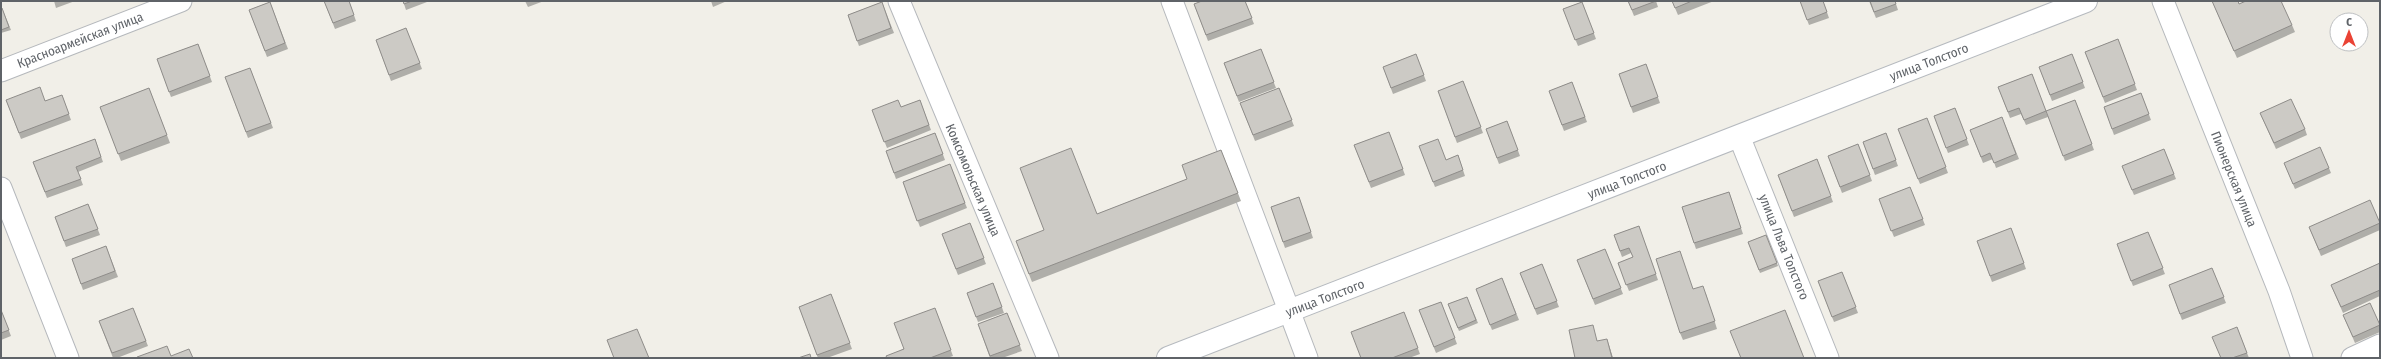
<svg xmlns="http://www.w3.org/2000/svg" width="2381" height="359" font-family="'Fira Sans Condensed',sans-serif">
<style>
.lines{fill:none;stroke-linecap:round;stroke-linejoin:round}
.street-casing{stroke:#b5b8bc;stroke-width:23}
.secondary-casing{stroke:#b6babf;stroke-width:24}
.street{stroke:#fff;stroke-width:21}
.secondary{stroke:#fff;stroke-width:22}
.wall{fill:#afaea9}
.shaded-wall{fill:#8f8d8a}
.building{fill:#cccac5;stroke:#8f8d8a}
.labels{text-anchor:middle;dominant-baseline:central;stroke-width:4;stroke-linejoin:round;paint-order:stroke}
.street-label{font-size:13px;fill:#5f6368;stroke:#fff}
</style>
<rect width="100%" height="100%" fill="#f1efe8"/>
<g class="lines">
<defs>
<g id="street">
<path d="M899,1l149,357"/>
<path d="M1172,1l135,357"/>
<path d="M2163,1l116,290 23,67"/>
<path d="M1,71l180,-70"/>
<path d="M1739,136l89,222"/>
<path d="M1,188l67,170"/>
<path d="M2352,358l28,-13"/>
</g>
<path id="secondary" d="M1168,358l918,-357"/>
</defs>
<use href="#street" class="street-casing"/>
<use href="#secondary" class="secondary-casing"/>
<use href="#street" class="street"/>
<use href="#secondary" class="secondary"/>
</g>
<g class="wall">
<path d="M54,1h21l-19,7z"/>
<path d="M324,1h25l7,20 -21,8z"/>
<path d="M403,1h24v1l-21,8z"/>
<path d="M525,1h19l-16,6z"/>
<path d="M711,1h16l-14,6z"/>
<path d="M1245,1l9,23 -46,17 -14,-37z"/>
<path d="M1628,1h28l2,6 -24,9z"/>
<path d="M1672,1h42l-36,14z"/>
<path d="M1800,1h23l6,17 -20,7z"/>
<path d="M1869,1h26l3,9 -22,8z"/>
<path d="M2212,1l27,3 53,21 3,7 -58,26z"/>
<path d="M270,2l18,47 -21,8 -18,-47z"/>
<path d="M882,2l12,31 -35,13 -11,-31z"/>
<path d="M1582,2l14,37 -18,7 -15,-37z"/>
<path d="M1,8h1l9,22 -10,3z"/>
<path d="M406,28l16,41 -31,12 -15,-41z"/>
<path d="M2118,39l19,51 -32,13 -20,-51z"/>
<path d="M198,44l14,38 -41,15 -14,-38z"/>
<path d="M1261,49l15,39 -37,14 -15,-39z"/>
<path d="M1416,54l10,27 -33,13 -10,-27z"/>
<path d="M2072,54l13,34 -33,13 -13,-34z"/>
<path d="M1646,64l14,39 -27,10 -14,-39z"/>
<path d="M250,68l23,60 -25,10 -23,-61z"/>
<path d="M2032,74l16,43 -22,8 -5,-11 -11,4 -12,-31z"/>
<path d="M1463,81l20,52 -26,10 -19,-52z"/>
<path d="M1572,82l15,40 -23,9 -15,-40z"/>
<path d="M149,88l21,55 -49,18 -21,-54z"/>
<path d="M1279,88l15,38 -39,15 -15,-38z"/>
<path d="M2141,93l10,27 -37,15 -10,-28z"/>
<path d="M62,95l9,25 -50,19 -15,-39 39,1z"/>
<path d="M920,100l11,30 -44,18 -15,-38 29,-3z"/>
<path d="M2075,100l19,50 -29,11 -19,-50z"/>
<path d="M1955,108l14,37 -21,8 -14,-37z"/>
<path d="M2260,113l45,16 2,6 -31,14z"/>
<path d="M2002,117l17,42 -23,9 -3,-9 -10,4 -13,-33z"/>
<path d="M1927,118l21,55 -28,11 -22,-55z"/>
<path d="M1507,121l13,35 -21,8 -13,-35z"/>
<path d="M1389,132l16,43 -34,13 -17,-43z"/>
<path d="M935,133l10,27 -49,19 -10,-28z"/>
<path d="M1886,133l12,33 -23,9 -12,-33z"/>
<path d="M95,139l8,23 -25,10 5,13 -36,13 -14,-36z"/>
<path d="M1858,144l14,37 -30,12 -14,-37z"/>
<path d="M1419,146l27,14 12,-5 7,21 -30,11z"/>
<path d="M2164,149l12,30 -42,16 -12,-29z"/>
<path d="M1221,150l20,51 -209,81 -16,-41 81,-27 90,-35z"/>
<path d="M1817,159l16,43 -39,15 -16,-42z"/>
<path d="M2284,163l45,5 2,5 -36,16z"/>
<path d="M950,164l17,44 -47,19 -17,-45z"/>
<path d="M1910,187l15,38 -31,12 -15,-38z"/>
<path d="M1729,192l14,42 -47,15 -14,-42z"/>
<path d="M1299,197l14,41 -28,10 -14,-41z"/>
<path d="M88,204l12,31 -34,12 -11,-30z"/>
<path d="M2380,222v8l-59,26 -12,-29z"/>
<path d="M970,223l16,41 -28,11 -16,-41z"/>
<path d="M1639,226l19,54 -29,11 -11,-28 15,-6 -2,-4 -9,4 -8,-22z"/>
<path d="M2011,228l15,41 -34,13 -15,-41z"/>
<path d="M2148,232l17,42 -32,12 -16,-42z"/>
<path d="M1766,235l12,31 -18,7 -12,-31z"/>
<path d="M106,246l12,31 -35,13 -11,-31z"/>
<path d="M1605,249l18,45 -28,11 -18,-45z"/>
<path d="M2380,263v33l-37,17 -12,-28z"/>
<path d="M1542,264l17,43 -22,8 -17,-42z"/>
<path d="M2212,268l14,35 -44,17 -13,-35z"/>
<path d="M1842,272l16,41 -24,9 -16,-41z"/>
<path d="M1502,278l17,42 -27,10 -16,-41z"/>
<path d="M993,283l11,30 -26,9 -11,-29z"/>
<path d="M1693,289l13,5 11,35 -34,11 -3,-7z"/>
<path d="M831,294l21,55 -25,9h-9l-19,-51z"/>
<path d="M1467,297l11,26 -19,8 -11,-27z"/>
<path d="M1441,302l16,42 -21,9 -17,-43z"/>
<path d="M133,308l15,38 -31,12h-4l-14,-37z"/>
<path d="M935,308l18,48 -6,2h-60l16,-9z"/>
<path d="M1,310l10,26 -10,4z"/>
<path d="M1404,312l16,42 -11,4h-48z"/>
<path d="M1007,313l15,38 -20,7h-12l-12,-34z"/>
<path d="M2343,315l37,10v7l-25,11z"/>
<path d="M2237,327l12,31h-28z"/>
</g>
<path class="shaded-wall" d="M1607,339l2,6 4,13h-1z"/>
<g class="building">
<path d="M324,1h25l5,14 -21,8z"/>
<path d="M403,1h9l-8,3z"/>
<path d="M1202,1h43l7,17 -46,17 -12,-31z"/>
<path d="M1628,1h28l-24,9z"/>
<path d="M1672,1h20l-17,7z"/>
<path d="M1800,1h23l4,11 -20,8z"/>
<path d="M1870,1h25l1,3 -22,8z"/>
<path d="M2212,1h26l1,3 7,-3h35l11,24 -58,26z"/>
<path d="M270,2l15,41 -20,8 -16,-41z"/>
<path d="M882,2l9,26 -34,13 -9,-26z"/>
<path d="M1582,2l12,31 -19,7 -12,-31z"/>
<path d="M1,8h1l7,19 -8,3z"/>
<path d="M406,28l14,35 -31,12 -13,-35z"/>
<path d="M2118,39l17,45 -32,13 -18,-45z"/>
<path d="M198,44l12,32 -41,16 -12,-33z"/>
<path d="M1261,49l13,33 -37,14 -13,-33z"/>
<path d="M1416,54l8,21 -33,13 -8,-21z"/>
<path d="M2072,54l11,28 -33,13 -11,-28z"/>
<path d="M1646,64l12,33 -27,10 -12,-33z"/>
<path d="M250,68l21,55 -25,9 -21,-55z"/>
<path d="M2032,74l14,37 -22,9 -5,-12 -11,4 -10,-25z"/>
<path d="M1463,81l18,46 -26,10 -17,-46z"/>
<path d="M1572,82l13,35 -23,8 -13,-34z"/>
<path d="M40,87l5,14 17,-6 7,19 -50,19 -13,-33z"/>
<path d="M149,88l18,47 -49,19 -18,-47z"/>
<path d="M1279,88l13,32 -39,15 -13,-32z"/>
<path d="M2141,93l8,21 -37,15 -8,-22z"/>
<path d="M2291,99l14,30 -31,14 -14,-30z"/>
<path d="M898,100l3,7 19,-7 9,25 -45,17 -12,-32z"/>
<path d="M2075,100l17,44 -29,12 -17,-45z"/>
<path d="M1955,108l12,31 -21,9 -12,-32z"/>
<path d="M2002,117l14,37 -22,9 -4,-10 -9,4 -11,-27z"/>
<path d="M1927,118l19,49 -28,12 -20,-50z"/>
<path d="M1507,121l11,29 -21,8 -11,-29z"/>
<path d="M1389,132l14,37 -34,13 -15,-37z"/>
<path d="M935,133l8,21 -49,19 -8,-22z"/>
<path d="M1886,133l10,27 -23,9 -10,-27z"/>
<path d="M95,139l6,18 -25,10 5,12 -36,13 -12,-30z"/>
<path d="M1438,139l8,21 12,-5 5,15 -30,12 -14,-36z"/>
<path d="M1858,144l12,31 -30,12 -12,-31z"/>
<path d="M2320,147l9,21 -36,16 -9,-21z"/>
<path d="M1071,148l26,66 90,-35 -5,-14 39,-15 17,43 -209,81 -13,-33 28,-11 -24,-62z"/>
<path d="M2164,149l10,25 -42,16 -10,-24z"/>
<path d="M1817,159l14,37 -39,15 -14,-36z"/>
<path d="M950,164l15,39 -48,18 -14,-39z"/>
<path d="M1910,187l13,32 -32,12 -12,-32z"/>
<path d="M1729,192l12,36 -47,15 -12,-36z"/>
<path d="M1299,197l12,35 -28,10 -12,-35z"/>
<path d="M2370,200l10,23 -61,27 -10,-23z"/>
<path d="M88,204l10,25 -34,12 -9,-24z"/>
<path d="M970,223l14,35 -28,11 -14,-35z"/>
<path d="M1639,226l17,48 -30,11 -8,-22 15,-6 -4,-9 -9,3 -6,-16z"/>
<path d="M2011,228l13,35 -34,13 -13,-35z"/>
<path d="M2148,232l15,36 -32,13 -14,-37z"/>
<path d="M1766,235l11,28 -18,7 -11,-28z"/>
<path d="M106,246l9,25 -34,13 -9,-25z"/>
<path d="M1605,249l16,39 -28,11 -16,-39z"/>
<path d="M1680,251l13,38 10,-3 12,35 -35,12 -24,-74z"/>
<path d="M2380,263v27l-39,17 -10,-22z"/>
<path d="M1542,264l15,37 -22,8 -15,-36z"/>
<path d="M2212,268l12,29 -44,17 -11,-29z"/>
<path d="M1842,272l14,35 -24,10 -14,-36z"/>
<path d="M1502,278l14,36 -26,11 -14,-36z"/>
<path d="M993,283l9,24 -26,10 -9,-24z"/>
<path d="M831,294l19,49 -33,12 -18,-48z"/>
<path d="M1467,297l9,23 -18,8 -10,-24z"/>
<path d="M1441,302l14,36 -21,9 -15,-37z"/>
<path d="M2370,303l10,22 -27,12 -10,-22z"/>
<path d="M133,308l13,33 -34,12 -13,-32z"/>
<path d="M935,308l16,42 -21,8h-43l-1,-2 18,-7 -10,-26z"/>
<path d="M1,310l8,20 -8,3z"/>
<path d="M1785,310l19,48h-63l-11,-27z"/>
<path d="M1404,312l14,36 -26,10h-31l-10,-26z"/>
<path d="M1007,313l13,32 -30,11 -12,-32z"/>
<path d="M1593,325l4,16 10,-2 5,19h-37l-6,-28z"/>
<path d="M2237,327l10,26 -15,5h-11l-9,-21z"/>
<path d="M637,329l12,29h-35l-7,-18z"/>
<path d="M167,346l4,10 18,-7 4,9h-56v-1z"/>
<path d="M810,354l1,4h-13z"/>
</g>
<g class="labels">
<g class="street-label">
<text transform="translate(80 40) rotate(-21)">Красноармейская улица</text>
<text transform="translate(1929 62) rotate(-21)">улица Толстого</text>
<text transform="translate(2234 179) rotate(68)">Пионерская улица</text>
<text transform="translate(973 180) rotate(67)">Комсомольская улица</text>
<text transform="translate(1627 180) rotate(-21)">улица Толстого</text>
<text transform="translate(1784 247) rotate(68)">улица Льва Толстого</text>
<text transform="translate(1325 298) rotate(-21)">улица Толстого</text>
</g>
</g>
<rect width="2381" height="359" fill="none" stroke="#5f6368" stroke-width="4"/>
<g transform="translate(2349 32)"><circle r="19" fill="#ffffff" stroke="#bfc1c3"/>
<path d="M0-3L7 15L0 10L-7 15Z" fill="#ea4335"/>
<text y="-6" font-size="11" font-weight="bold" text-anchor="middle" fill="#5f6368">С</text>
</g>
</svg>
